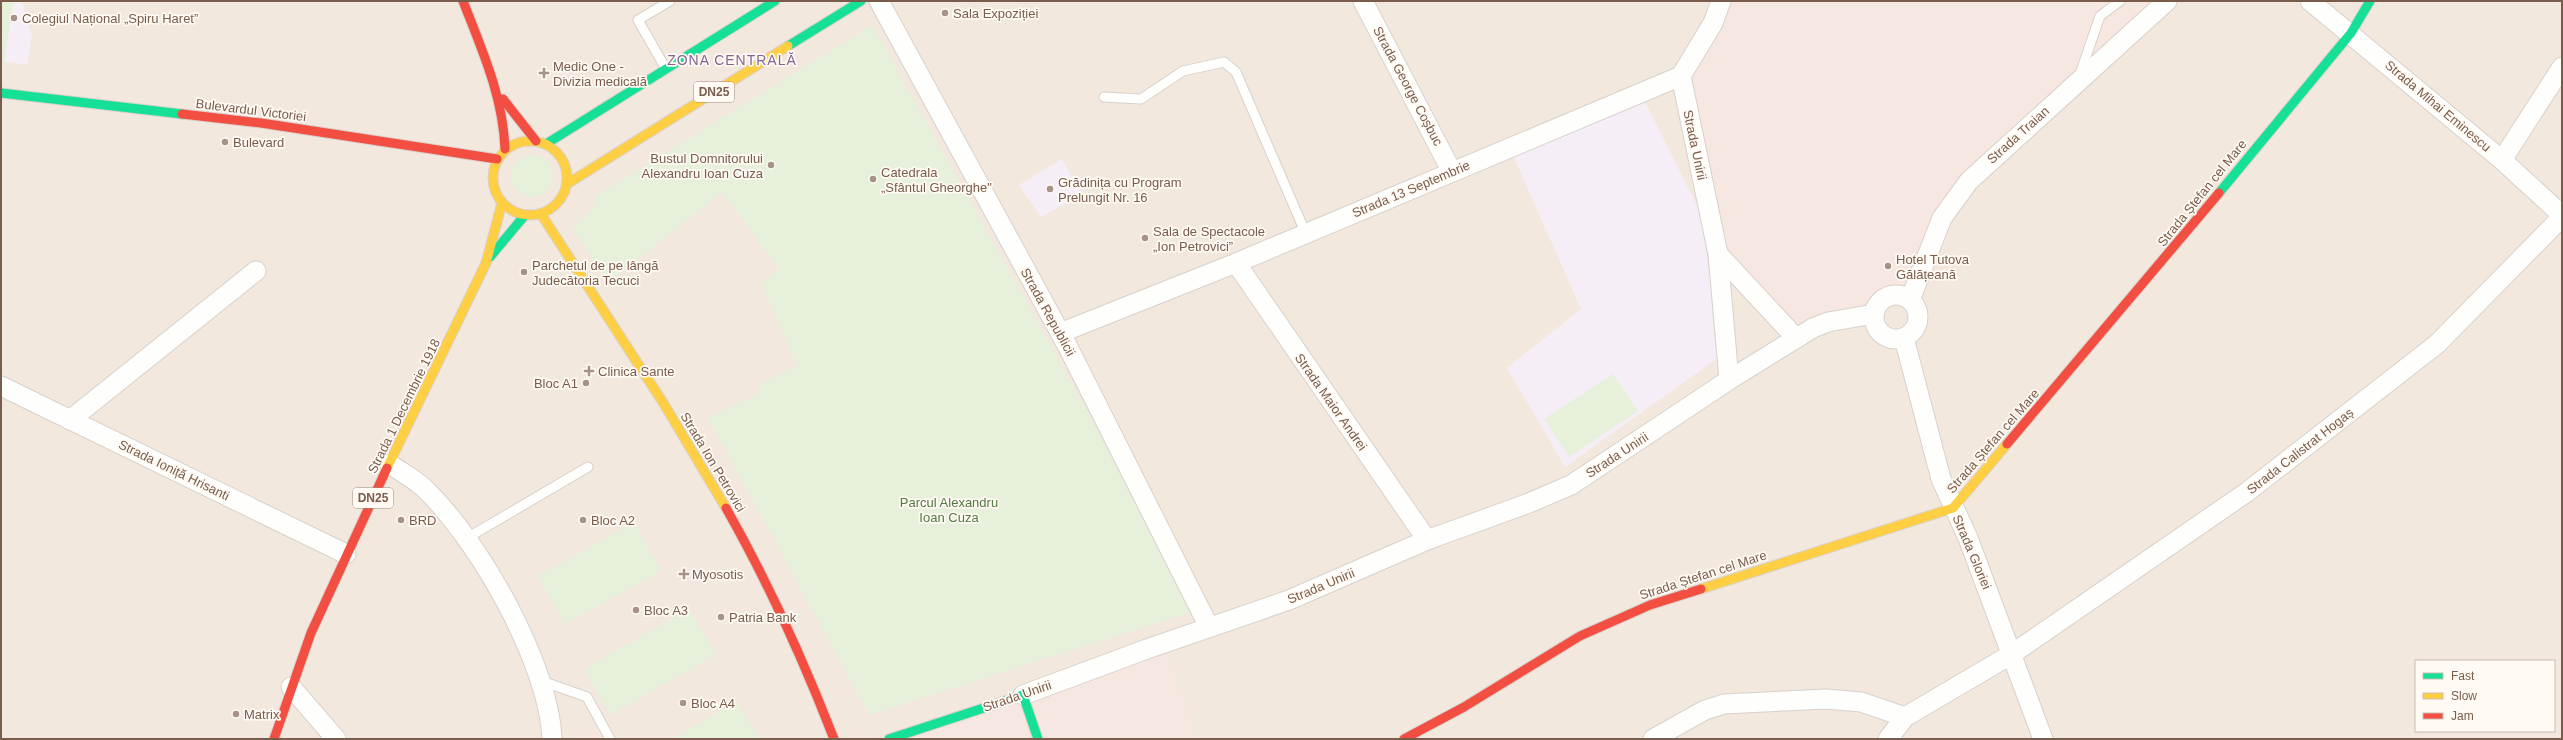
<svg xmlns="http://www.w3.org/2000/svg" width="2563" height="740" font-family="Arial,sans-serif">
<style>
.residential{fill:#f2e8de;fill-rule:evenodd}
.commercial{fill:#f6e8e1}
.education{fill:#f6eef6}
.green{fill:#e7f0db}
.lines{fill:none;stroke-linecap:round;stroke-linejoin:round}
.lane-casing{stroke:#d7d1cb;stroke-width:11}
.street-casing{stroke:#d7d1cb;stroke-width:21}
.fast-casing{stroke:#d9d2cb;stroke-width:11}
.slow-casing{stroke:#d9d2cb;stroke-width:11}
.jam-casing{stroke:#d9d2cb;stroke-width:11}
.lane{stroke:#fefefd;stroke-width:9}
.street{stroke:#fefefd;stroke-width:19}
.fast{stroke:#16e098;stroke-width:9}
.slow{stroke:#ffcf43;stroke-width:9}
.jam{stroke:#f24e42;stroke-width:9}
.poi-dot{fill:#a69286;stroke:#fffaf3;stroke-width:1.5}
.labels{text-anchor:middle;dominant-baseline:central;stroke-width:3.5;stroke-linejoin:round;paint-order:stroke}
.shield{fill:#fffaf3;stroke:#a28b7f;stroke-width:1}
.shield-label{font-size:12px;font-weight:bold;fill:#7a5c4d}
.poi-label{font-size:13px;fill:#7a5c4d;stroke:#fffaf3;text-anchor:start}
.street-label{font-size:13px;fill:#7a5c4d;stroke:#fffaf3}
.park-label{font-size:13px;fill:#537a41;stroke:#fffaf3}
.neighbourhood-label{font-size:14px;letter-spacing:1px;fill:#846695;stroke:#fffaf3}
</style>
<rect width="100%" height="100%" fill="#f9f5f0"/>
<path class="residential" d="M1,1h2561v738h-2561zM2416,661h138v70h-138z"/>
<g class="commercial">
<path d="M1721,1h446l-198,180 -64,115 -7,-1 -13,3 -9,9 -80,31 -78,-84 -37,-178z"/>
<path d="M1165,650l32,89h-305z"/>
<path d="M601,726l7,13h-33z"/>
</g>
<g class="education">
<path d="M1,1h21l10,35 -5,29 -26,-4z"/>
<path d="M1642,96l58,116 22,143 -157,112 -58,-99 74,-59 -69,-156z"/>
<path d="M1062,159l20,35 -39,22h-3l-21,-31z"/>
</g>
<g class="green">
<path d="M1,1h13l-10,60h-3z"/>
<path d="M872,25l326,585 -329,105 -161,-297 53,-25 -4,-8 40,-19 -36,-83 18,-14 -57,-77 -114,91 -35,-55c10,-9 22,-19 23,-32z"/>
<circle cx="532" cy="176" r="21"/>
<path d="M1613,374l25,37 -69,46 -25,-38z"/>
<path d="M634,522l27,49 -96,53 -27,-48z"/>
<path d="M689,609l27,45 -105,61 -27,-46z"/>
<path d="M737,701l22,38h-87z"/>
</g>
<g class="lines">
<defs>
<g id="lane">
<path d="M666,69l-28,-49 32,-19"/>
<path d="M2080,74l20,-58 20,-15"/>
<path d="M1104,97l37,2 42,-28 41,-9 12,10 70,162"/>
<path d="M467,538l121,-71"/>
<path d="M539,680l48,17 23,42"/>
</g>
<g id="street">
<path d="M879,1l190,348 140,278"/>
<path d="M1363,1l89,171"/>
<path d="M2310,1l192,159 60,55"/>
<path d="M1681,76l37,178 11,126"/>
<path d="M2502,160l60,-93"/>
<path d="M1718,254l78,84"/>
<path d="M1236,263l191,277"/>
<circle cx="1896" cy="317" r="22"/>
<path d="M1910,300l32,-82 27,-37 198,-180"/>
<path d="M1060,333l176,-70 445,-187 32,-53 8,-22"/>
<path d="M1904,338l37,141 27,59 75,201"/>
<path d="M1,386l345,168"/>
<path d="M70,420l186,-149"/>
<path d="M390,464c12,9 27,16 37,27 53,52 122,173 125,248"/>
<path d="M291,687l45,52"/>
<path d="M1023,695l124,-46 142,-49 138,-60 102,-37 42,-18 158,-105 84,-52 15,-6 46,-8"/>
<path d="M1653,739l52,-29 19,-6 102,-5 35,3 44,15"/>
<path d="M1888,739l17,-22 107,-63 235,-162 190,-148 125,-127"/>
</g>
<g id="fast">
<path d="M788,46l73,-45"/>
<path d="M1,93l181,21"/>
<path d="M546,144l229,-143"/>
<path d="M2219,193l132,-160 19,-32"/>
<path d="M490,257l35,-42"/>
<path d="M889,739l134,-44 15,44"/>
</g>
<g id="slow">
<circle cx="530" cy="178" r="37"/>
<path d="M567,184l221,-138"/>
<path d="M541,214l123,190 62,104"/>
<path d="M387,468l99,-205 16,-60"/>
<path d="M1701,589l252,-81 54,-64"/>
</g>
<g id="jam">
<path d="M463,1c19,49 40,95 42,148"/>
<path d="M503,99l33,42"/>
<path d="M182,114l79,9 236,36"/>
<path d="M2007,444l212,-251"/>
<path d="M726,508c42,74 77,151 108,231"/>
<path d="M274,739l37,-106 76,-165"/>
<path d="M1404,739l60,-32 116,-71 70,-31 51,-16"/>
</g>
</defs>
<use href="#lane" class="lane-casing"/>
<use href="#street" class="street-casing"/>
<use href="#fast" class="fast-casing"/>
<use href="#slow" class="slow-casing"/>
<use href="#jam" class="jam-casing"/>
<use href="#lane" class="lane"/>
<use href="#street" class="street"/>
<use href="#fast" class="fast"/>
<use href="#slow" class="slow"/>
<use href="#jam" class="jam"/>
</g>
<g class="poi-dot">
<circle cx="945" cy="13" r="4"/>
<circle cx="14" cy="18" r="4"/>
<path d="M542 67h4v4h4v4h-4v4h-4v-4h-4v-4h4z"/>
<circle cx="225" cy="142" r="4"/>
<circle cx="771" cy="165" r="4"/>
<circle cx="873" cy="179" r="4"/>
<circle cx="1050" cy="189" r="4"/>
<circle cx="1145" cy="238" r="4"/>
<circle cx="1888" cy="266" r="4"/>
<circle cx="524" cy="272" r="4"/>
<path d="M587 365h4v4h4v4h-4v4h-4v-4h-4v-4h4z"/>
<circle cx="586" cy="383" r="4"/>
<circle cx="401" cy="520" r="4"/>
<circle cx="583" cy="520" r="4"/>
<path d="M682 568h4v4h4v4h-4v4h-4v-4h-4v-4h4z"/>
<circle cx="636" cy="610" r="4"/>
<circle cx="721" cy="617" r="4"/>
<circle cx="683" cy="703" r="4"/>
<circle cx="236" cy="714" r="4"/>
</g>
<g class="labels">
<g class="shield">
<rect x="694" y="82" width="40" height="20" rx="3"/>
<rect x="353" y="488" width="40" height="20" rx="3"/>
</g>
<g class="shield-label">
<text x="714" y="92">DN25</text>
<text x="373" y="498">DN25</text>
</g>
<g class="poi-label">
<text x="953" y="13">Sala Expoziției</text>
<text x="22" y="18">Colegiul Național „Spiru Haret”</text>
<text x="553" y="66">Medic One -<tspan x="553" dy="15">Divizia medicală</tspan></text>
<text x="233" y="142">Bulevard</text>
<text x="763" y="158" text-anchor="end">Bustul Domnitorului<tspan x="763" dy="15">Alexandru Ioan Cuza</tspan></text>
<text x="881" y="172">Catedrala<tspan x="881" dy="15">„Sfântul Gheorghe"</tspan></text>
<text x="1058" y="182">Grădinița cu Program<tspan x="1058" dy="15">Prelungit Nr. 16</tspan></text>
<text x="1153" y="231">Sala de Spectacole<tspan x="1153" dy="15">„Ion Petrovici”</tspan></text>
<text x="1896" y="259">Hotel Tutova<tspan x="1896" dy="15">Gălățeană</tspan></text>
<text x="532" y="265">Parchetul de pe lângă<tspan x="532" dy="15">Judecătoria Tecuci</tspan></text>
<text x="598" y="371">Clinica Sante</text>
<text x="578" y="383" text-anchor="end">Bloc A1</text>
<text x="409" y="520">BRD</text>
<text x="591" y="520">Bloc A2</text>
<text x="692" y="574">Myosotis</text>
<text x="644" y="610">Bloc A3</text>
<text x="729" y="617">Patria Bank</text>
<text x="691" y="703">Bloc A4</text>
<text x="244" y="714">Matrix</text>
</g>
<g class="street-label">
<text transform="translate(1408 86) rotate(62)">Strada George Coșbuc</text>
<text transform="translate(2438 106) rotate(40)">Strada Mihai Eminescu</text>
<text transform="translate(251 110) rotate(7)">Bulevardul Victoriei</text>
<text transform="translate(2018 135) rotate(-42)">Strada Traian</text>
<text transform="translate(1695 145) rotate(78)">Strada Unirii</text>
<text transform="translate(1411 189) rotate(-23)">Strada 13 Septembrie</text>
<text transform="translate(2202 193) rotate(-51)">Strada Ștefan cel Mare</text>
<text transform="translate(1048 312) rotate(61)">Strada Republicii</text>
<text transform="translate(1331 402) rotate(55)">Strada Maior Andrei</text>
<text transform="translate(404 406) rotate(-64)">Strada 1 Decembrie 1918</text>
<text transform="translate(1993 441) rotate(-49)">Strada Ștefan cel Mare</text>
<text transform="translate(2300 451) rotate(-38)">Strada Calistrat Hogaș</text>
<text transform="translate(1617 455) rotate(-33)">Strada Unirii</text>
<text transform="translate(713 462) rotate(59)">Strada Ion Petrovici</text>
<text transform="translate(174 470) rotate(26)">Strada Ioniță Hrisanti</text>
<text transform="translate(1972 552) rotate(67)">Strada Gloriei</text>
<text transform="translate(1703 575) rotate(-18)">Strada Ștefan cel Mare</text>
<text transform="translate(1321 586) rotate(-23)">Strada Unirii</text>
<text transform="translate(1017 696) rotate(-19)">Strada Unirii</text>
</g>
<g class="park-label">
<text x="949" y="502">Parcul Alexandru<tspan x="949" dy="15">Ioan Cuza</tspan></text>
</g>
<g class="neighbourhood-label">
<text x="732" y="60">ZONA CENTRALĂ</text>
</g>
</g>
<rect width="2563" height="740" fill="none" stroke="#7a5c4d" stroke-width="4"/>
<rect x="2415" y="660" width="140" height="72" fill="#fffaf3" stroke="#cabbb1"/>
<rect x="2423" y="673" width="20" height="6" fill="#16e098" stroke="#cabbb1"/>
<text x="2451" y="680" font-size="12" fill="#7a5c4d">Fast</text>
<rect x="2423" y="693" width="20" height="6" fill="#ffcf43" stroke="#cabbb1"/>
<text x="2451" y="700" font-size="12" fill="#7a5c4d">Slow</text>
<rect x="2423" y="713" width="20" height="6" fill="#f24e42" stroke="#cabbb1"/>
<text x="2451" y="720" font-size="12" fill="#7a5c4d">Jam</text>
</svg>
